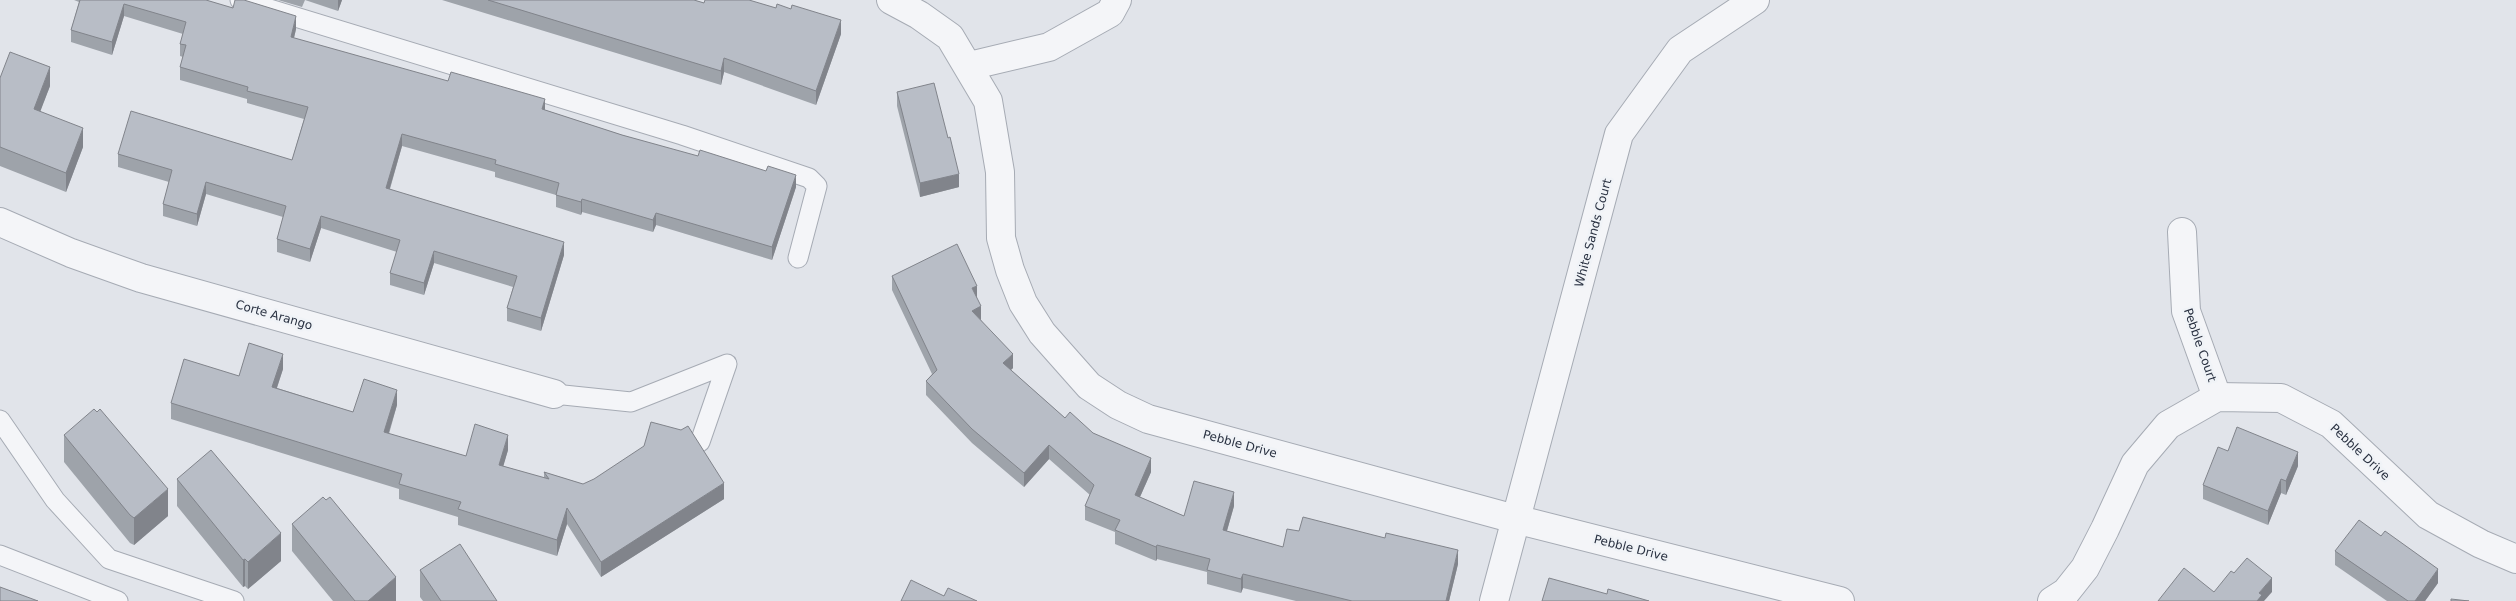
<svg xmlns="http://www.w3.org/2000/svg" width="2516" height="601" font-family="'DejaVu Sans',sans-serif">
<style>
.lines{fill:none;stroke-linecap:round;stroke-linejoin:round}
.service-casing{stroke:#a6abb4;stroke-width:21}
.minor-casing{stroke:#a6abb4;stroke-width:30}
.service{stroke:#f4f5f8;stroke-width:19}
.minor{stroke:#f4f5f8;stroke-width:28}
.wall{fill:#9ea3aa}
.shaded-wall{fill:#81848b}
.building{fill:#b8bdc6;stroke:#81848b}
.labels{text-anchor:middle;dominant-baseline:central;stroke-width:5;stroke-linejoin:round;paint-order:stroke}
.street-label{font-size:12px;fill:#293141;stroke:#f0f3f7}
</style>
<rect width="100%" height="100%" fill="#e1e4ea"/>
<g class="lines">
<defs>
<g id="service">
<path d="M240,0l442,135 127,43 8,8 -19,72"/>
<path d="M554,394l77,8 96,-38 -27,78"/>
<path d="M0,420l55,80 54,59 125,42"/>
<path d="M0,555l118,46"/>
</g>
<g id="minor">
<path d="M891,0l28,15 31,22 38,64 12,71 1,66 9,32 13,33 19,30 47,53 29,19 30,14 367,100 325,82"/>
<path d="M969,66l80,-19 61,-34 7,-13"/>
<path d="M0,222l71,31 70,25 413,116"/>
<path d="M2182,232l4,79 31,86"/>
<path d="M1494,601l125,-467 61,-84 75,-50"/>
<path d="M2052,601l14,-9 19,-24 20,-39 30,-65 33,-39 49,-28 64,1 50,26 97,91 53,29 35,15"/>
</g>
</defs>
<use href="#service" class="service-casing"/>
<use href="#minor" class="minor-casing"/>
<use href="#service" class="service"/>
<use href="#minor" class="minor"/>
</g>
<g class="wall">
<path d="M74,0h132l90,29 -2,9 251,72 77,25 174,52 -24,73 -116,-35 -3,7 -71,-20 -1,3 -25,-8v-12l-61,-18v-5l-93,-26 -12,43 174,66 -23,76 -34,-10v-13l6,-21 -79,-24 -10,32 -34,-10v-12l7,-21 -76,-24 -11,34 -33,-10v-13l6,-22 -77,-23 -9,32 -34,-10v-12l6,-22 -51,-15v-13l174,6 12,-41 -57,-16v-4l-67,-19v-13l3,-10 -3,-1v-12l3,-10 -59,-18 -12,39 -41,-13v-12l8,-28z"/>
<path d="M278,0h64l-4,11 -33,-11 -3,7z"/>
<path d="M442,0h252l10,3 137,31 -25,71 -92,-33 -3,13z"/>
<path d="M0,78l50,8 -10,25 43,36 -17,45 -66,-26z"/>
<path d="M897,92l62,95 -39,10 -23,-91z"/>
<path d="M892,276l85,23 4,21 32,48 -2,2 54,48 28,15 58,39 -11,25 44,19 50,-10 -7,25 56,16 175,17 -9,37h-153l-53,-13 -2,5 -34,-9v-12l-50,-13 -1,2 -41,-17v-12l-30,-12v-14l5,-11 -41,-36 -25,28 -52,-44 -46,-48v-14l6,-7 -40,-84z"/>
<path d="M283,369l-6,19 76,24 44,-7 -8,29 77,22 42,-6 -5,16 41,12v-6l39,12 141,15 -123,78 -34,-53 -10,32 -99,-31v-8l-59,-18v-10l-228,-70v-16l68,-27z"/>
<path d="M64,435l104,81 -34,29 -4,-2 -66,-81z"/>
<path d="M2228,451l70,15 -12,29 -5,-2 -13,32 -65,-26v-14z"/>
<path d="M177,479l104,82 -33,28 -3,-3 -2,1 -66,-81z"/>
<path d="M292,524l104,77h-63l-41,-50z"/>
<path d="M2335,551l103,32 -13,18h-38l-52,-36z"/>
<path d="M420,570l77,31h-74l-3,-4z"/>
</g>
<g class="shaded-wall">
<path d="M338,0h4l-4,11z"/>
<path d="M124,4v12l-12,39v-13z"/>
<path d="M296,16v13l-5,21v-13z"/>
<path d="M841,20v14l-25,71v-14z"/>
<path d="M724,58v14l-3,13v-14z"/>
<path d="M50,67v19l-16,42v-19z"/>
<path d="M545,99v13l-3,-3z"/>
<path d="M83,128v19l-17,45v-19z"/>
<path d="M402,134v12l-16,55v-13z"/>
<path d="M959,174v13l-39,10v-14z"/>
<path d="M796,175v12l-24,73v-13z"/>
<path d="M206,182v12l-9,32v-12z"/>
<path d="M582,199v13l-1,3v-13z"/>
<path d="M656,213v12l-3,7v-12z"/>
<path d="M321,216v12l-11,34v-13z"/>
<path d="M564,242v13l-23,76v-13z"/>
<path d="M434,251v12l-10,32v-12z"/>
<path d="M977,286v14l-5,-12z"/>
<path d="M981,306v14l-9,-9z"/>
<path d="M283,354v15l-11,33v-15z"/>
<path d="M1013,354v14l-10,9v-14z"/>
<path d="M397,390v15l-13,43v-16z"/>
<path d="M508,435v15l-9,31v-16z"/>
<path d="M1049,445v14l-25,28v-14z"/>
<path d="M2298,452v14l-12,29v-14z"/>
<path d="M1151,458v14l-16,36v-13z"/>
<path d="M2281,479v14l-13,32v-14z"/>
<path d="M724,483v16l-123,78v-15z"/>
<path d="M168,489v27l-34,29v-27z"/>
<path d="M1234,492v14l-11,38v-14z"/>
<path d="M567,508v16l-10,32v-16z"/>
<path d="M281,533v28l-33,28v-27z"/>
<path d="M1157,545v14l-1,2v-14z"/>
<path d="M1458,550v14l-9,37h-3z"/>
<path d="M245,559v27l-2,1v-27z"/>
<path d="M2438,569v14l-13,18h-10z"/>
<path d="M1243,574v14l-2,5v-14z"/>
<path d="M396,577v24h-28z"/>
<path d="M2272,578v14l-8,9h-7l2,-8z"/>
</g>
<g class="building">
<path d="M80,0h126l27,8 2,-8h9l52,16 -5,21 157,44 3,-9 94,27 -3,10 80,26 76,21 2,-6 66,21 2,-5 28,9 -24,72 -116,-34 -3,7 -71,-21 -1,3 -25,-7 3,-12 -64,-19 1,-4 -94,-26 -16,54 178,54 -23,76 -34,-10 10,-32 -83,-25 -10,32 -34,-10 10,-33 -79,-24 -11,33 -33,-10 9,-33 -80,-24 -9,32 -34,-10 9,-34 -54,-16 13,-43 161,49 16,-53 -61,-16 1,-4 -68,-20 6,-22 -6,-1 6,-22 -62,-18 -12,38 -41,-12z"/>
<path d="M488,0h206l10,3 1,-3h44l27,8 1,-4 14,5 1,-4 49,15 -25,71 -92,-33 -3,13z"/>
<path d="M10,52l40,15 -16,42 49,19 -17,45 -66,-26v-69z"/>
<path d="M934,83l14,55 2,-1 9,37 -39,9 -23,-91z"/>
<path d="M957,244l20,42 -5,2 9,18 -9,5 41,43 -10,9 62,55 5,-6 23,21 58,25 -16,37 49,21 10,-35 40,11 -11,38 60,17 4,-18 12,2 4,-14 82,21 1,-5 72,17 -12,51h-94l-109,-27 -2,5 -34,-9 3,-11 -53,-14 -1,2 -41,-17 5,-10 -35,-14 9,-21 -45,-40 -25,28 -52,-44 -46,-48 11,-11 -45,-94z"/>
<path d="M249,343l34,11 -11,33 81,25 11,-33 33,11 -13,42 82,24 9,-32 33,11 -9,30 50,14 -5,-7 39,12 11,-5 50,-33 7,-24 30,8 7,-4 36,57 -123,79 -34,-54 -10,32 -99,-31 3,-7 -62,-18 3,-10 -231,-71 13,-44 55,17z"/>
<path d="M94,409l3,3 3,-3 68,80 -34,29 -4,-3 -66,-80z"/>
<path d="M2237,427l61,25 -12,29 -5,-2 -13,32 -65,-26 15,-38 10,4z"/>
<path d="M211,450l70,83 -33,29 -3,-3 -2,1 -66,-81z"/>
<path d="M323,497l3,3 4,-3 66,80 -28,24h-13l-63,-77z"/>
<path d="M2359,520l22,16 4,-5 53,38 -23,32h-7l-73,-50z"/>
<path d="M460,544l37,57h-56l-21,-31z"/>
<path d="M2247,558l25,20 -13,15 3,2 -5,6h-99l26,-33 30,24 17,-21 3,2z"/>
<path d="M1549,578l58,16 1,-5 41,12h-107z"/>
<path d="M911,580l33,16 4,-8 29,13h-76z"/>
<path d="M0,587l38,14h-38z"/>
<path d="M2451,599l18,2h-18z"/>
</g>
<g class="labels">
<g class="street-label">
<text transform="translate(1593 233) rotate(-75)">White Sands Court</text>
<text transform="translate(274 315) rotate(16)">Corte Arango</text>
<text transform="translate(2200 345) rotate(71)">Pebble Court</text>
<text transform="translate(1240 444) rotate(15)">Pebble Drive</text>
<text transform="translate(2360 452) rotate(43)">Pebble Drive</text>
<text transform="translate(1631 548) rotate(14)">Pebble Drive</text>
</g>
</g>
</svg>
